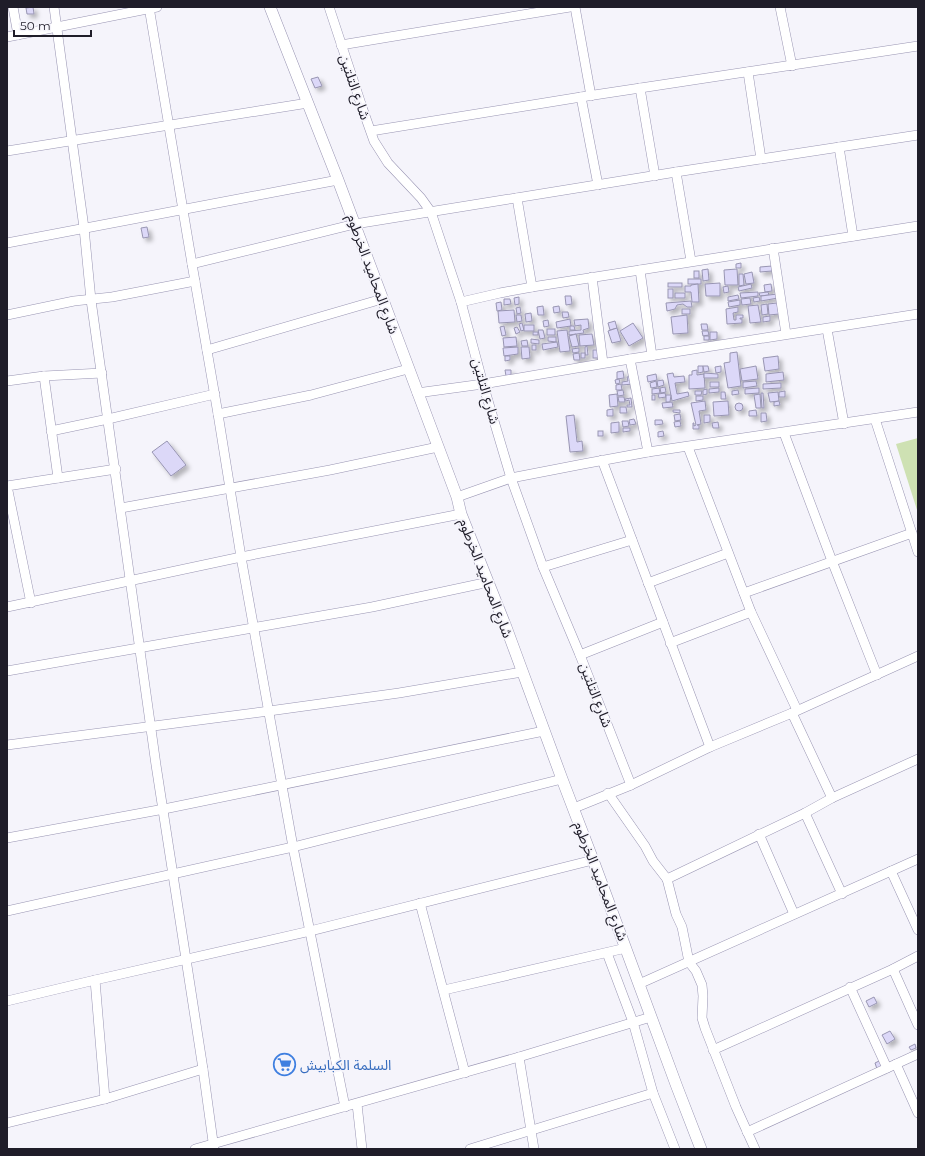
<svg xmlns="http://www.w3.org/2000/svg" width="925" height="1156" font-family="Montserrat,'Noto Sans Arabic',sans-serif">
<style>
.green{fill:#cee1b3}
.building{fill:#dcd8f8;stroke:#9895b2;filter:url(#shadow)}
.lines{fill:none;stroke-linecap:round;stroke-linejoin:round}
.minor-casing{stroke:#9995b3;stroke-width:10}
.tertiary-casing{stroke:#9995b3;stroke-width:12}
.minor{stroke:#fff;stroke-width:9}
.tertiary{stroke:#fff;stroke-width:11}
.labels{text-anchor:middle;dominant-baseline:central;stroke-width:3.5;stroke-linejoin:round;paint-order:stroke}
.street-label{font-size:14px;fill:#1f1d29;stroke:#f5f4fb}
.shop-label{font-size:14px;fill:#366cbe;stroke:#f5f4fb;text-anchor:start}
</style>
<defs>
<filter id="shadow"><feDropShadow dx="3.5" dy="3.5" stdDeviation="2" flood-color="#0004"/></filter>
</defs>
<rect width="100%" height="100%" fill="#f5f4fb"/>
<path class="green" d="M918,438v75l-22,-69z"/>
<g class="building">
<path d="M33,7l1,7h-7l-1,-6z"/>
<path d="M318,77l4,9 -7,2 -4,-9z"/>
<path d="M147,227l2,10 -6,1 -2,-10z"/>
<path d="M741,263v5h-5v-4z"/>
<path d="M772,266v5l-12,1v-5z"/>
<path d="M708,269l1,11 -6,1 -1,-11z"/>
<path d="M737,269l1,16h-13l-1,-15z"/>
<rect x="694" y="271" width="5" height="7"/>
<path d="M752,272l2,11 -8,1 -2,-10z"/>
<path d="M739,274h4l1,11 -5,1z"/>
<rect x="688" y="279" width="13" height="5"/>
<rect x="668" y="283" width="14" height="4"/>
<path d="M720,283v13h-14l-1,-12z"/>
<path d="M698,284l1,18h-7l-1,-10h-6v-6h6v-1z"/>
<path d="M751,284l1,4 -13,3 -1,-4z"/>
<path d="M771,284l1,7 -7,1 -1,-7z"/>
<path d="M728,286l1,6 -5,1 -1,-6z"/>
<rect x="668" y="289" width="5" height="9"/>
<path d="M758,292v4l-17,2 -1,-5z"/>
<path d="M768,292l1,3 -9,1 -1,-3z"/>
<rect x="675" y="293" width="10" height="5"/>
<path d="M777,294l1,4 -17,3v-5z"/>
<path d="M738,295l1,4 -11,2v-4z"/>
<path d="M565,296h6l1,8 -6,1z"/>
<path d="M519,297v7l-4,1 -1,-7z"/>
<path d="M759,297l1,4 -6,1 -1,-4z"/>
<path d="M750,298l1,6 -9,1 -1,-6z"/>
<path d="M504,299h6l1,5 -7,1z"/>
<path d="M740,300v5l-11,2 -1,-5z"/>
<path d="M691,301l1,6h-5l-4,-3 -6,1 -2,4 -8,2 -1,-8z"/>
<path d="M501,302l1,8 -5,1 -1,-8z"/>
<path d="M777,303l2,11 -10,1 -1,-11z"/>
<path d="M767,304l1,10 -6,1 -1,-10z"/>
<path d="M758,305l3,17 -11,1 -2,-17z"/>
<path d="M543,306l1,9h-6l-1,-8z"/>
<path d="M559,306l1,6 -6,1 -1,-6z"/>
<path d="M520,307l1,6 -4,1 -1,-6z"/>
<path d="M738,307v5l-5,1 1,7h2v-5h7v3h-3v1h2v4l-15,1 -1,-15z"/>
<rect x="682" y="309" width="8" height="5"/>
<path d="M514,310l1,12 -16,1 -1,-12z"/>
<path d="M562,312h6l1,5 -6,1z"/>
<path d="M531,313l1,8 -6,1 -1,-8z"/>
<path d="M516,315h5l1,6 -5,1z"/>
<path d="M687,315l1,18 -15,1 -2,-17z"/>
<path d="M770,316v5l-7,1v-5z"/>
<path d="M570,319l1,7 -14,2 -1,-6z"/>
<path d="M588,319l1,9 -6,2 1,3 -15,2v-4l12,-1v-5l-6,1 -1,-6z"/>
<path d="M548,320l1,6 -5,1 -1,-6z"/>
<path d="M615,321l2,7 -7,2 -2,-7z"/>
<path d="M522,323l2,7 -3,1 -2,-7z"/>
<path d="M633,323l10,15 -14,8 -9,-15z"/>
<path d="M701,324h6l1,6h-6z"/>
<rect x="524" y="325" width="10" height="6"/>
<path d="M504,326l2,9 -4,1 -2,-9z"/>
<path d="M570,326h4l1,4h-5z"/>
<path d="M517,327l3,5 -4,2 -2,-6z"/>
<path d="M617,328l4,13 -9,2 -4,-12z"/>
<rect x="547" y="329" width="8" height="6"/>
<path d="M538,330h5l2,8 -5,1z"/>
<path d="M567,330l3,21 -10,1 -3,-21z"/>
<path d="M702,331h6l1,4 -6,1z"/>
<rect x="533" y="332" width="5" height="3"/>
<path d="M710,332h7v7l-7,1z"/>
<path d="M576,334l3,12 -7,1 -3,-11z"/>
<path d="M592,334l2,11 -14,1 -1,-11z"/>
<rect x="704" y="336" width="5" height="4"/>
<path d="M516,337l1,9 -13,1 -1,-9z"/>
<path d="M548,337h8v5l-8,-1z"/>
<path d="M531,339l8,1v4l-8,-1z"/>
<path d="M527,340l1,6h-6l-1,-5z"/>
<path d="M557,342l1,5 -15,3 -1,-6z"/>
<rect x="532" y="345" width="4" height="5"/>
<path d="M587,346l1,9h-3v-8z"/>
<path d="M518,347v7l-14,2 -1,-8z"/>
<path d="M521,347h8l1,11 -8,1z"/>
<path d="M579,348v4l-6,1 -1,-4z"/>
<rect x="593" y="350" width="6" height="8"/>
<path d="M737,352l4,34 -13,2 -4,-25 6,-1v-9z"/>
<path d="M579,353l1,7h-6l-1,-6z"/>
<rect x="581" y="353" width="4" height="5"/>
<path d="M505,356h5v4l-5,1z"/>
<path d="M778,356l1,13 -14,2 -2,-13z"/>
<path d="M698,366h5v6l-5,1z"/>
<path d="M703,366h5l1,5 -5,1z"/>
<path d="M721,366v6l-5,1 -1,-6z"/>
<path d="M756,366l2,13 -16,2 -2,-12z"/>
<path d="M505,370h6v5l-5,1z"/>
<path d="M697,370v5l7,-1 1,14 -16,1v-14h3v-4z"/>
<path d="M623,371l1,7 -7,1v-7z"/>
<path d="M783,372l1,8 -18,2v-8z"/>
<path d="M673,373l1,4 10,-1 1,6 -10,1 2,11 11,-2 1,4 -17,5 -5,-27z"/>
<path d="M704,373l14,1v4h-14z"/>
<path d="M656,374l1,6 -9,2 -1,-6z"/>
<path d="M632,376l1,8 -11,1v-3l6,-1 -1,-4z"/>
<path d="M619,379l1,4 -4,1 -1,-4z"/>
<path d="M663,380l1,5 -6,2 -1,-6z"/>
<path d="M656,381l1,6 -6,1 -1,-5z"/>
<path d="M756,381l1,5 -14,2v-6z"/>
<rect x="710" y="382" width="9" height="5"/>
<path d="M781,383v5l-18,1v-5z"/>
<path d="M621,384l1,6h-6v-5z"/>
<path d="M665,387l1,5 -5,1 -1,-5z"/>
<path d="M659,388l1,5 -8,1v-5z"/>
<path d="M719,388v4l-10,1v-4z"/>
<path d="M759,388v5l-14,1v-5z"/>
<path d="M707,389v5l-4,1v-5z"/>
<path d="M623,390l1,5 -6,1 -1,-5z"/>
<path d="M738,390l1,4 -7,1v-4z"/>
<path d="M695,391h7l-1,4h-6z"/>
<path d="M785,391v6h-6v-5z"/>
<path d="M721,392h4l1,7h-5z"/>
<path d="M778,392l1,9 -9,1 -2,-9z"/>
<path d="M665,393l1,4 -7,1 -1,-4z"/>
<path d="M761,393h2l1,15h-2z"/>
<path d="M617,394l1,12 -8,1 -1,-12z"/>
<path d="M760,394l1,14h-5l-2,-13z"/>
<rect x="652" y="395" width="3" height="5"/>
<path d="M666,395h5l-1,7h-4z"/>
<path d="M696,396h7v4l-7,1z"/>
<path d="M618,397h6l1,5h-6z"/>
<path d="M631,398l1,9h-5v-2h3l-1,-5 -3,1 -1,-2z"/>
<path d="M705,401l1,9 -7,1 2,13 -4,1h2v4h-6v-6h1v3l2,-1 -5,-22z"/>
<path d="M728,401l1,14 -15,1 -1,-14z"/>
<path d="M779,401l1,4 -6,1v-4z"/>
<path d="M672,402l1,5 -10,1 -1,-5z"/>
<circle cx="739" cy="407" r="4"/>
<path d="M620,407h6l1,6h-7z"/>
<path d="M613,409v7h-6v-6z"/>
<path d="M673,410h7v3l-7,-1z"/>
<path d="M756,410l1,6h-8v-5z"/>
<path d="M761,413h5l1,8 -6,1z"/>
<path d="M680,414l1,6 -6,1 -1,-6z"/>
<path d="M574,415l3,27 5,-1 1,10 -13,1 -4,-36z"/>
<path d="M704,415h6v7l-6,1z"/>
<path d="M634,419l2,5 -6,1 -1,-5z"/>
<path d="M655,420h7l1,4 -8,1z"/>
<path d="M622,421h6l1,5 -6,1z"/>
<path d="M680,421l1,5 -6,1 -1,-5z"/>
<path d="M619,422v10l-8,1v-10z"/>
<path d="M718,422l1,6h-6l-1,-5z"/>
<path d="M623,428h7v3l-7,1z"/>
<rect x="598" y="431" width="5" height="5"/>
<path d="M663,431l1,5 -6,1v-5z"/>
<path d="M167,441l19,24 -15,11 -19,-24z"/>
<path d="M874,997l3,6 -8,4 -3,-6z"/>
<path d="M890,1031l5,8 -8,5 -5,-9z"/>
<path d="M915,1044l1,4 -5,2 -2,-3z"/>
<path d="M881,1060l3,7 -7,2 -2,-6z"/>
</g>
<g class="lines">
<defs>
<g id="minor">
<path d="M13,7l5,28"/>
<path d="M54,7l30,221 7,72 65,465 47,304 11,80"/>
<path d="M149,7l43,257 26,150 23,143 52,290 52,260"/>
<path d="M329,7l34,103 11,31 14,22 33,35 10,14 30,90 22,82 28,94 32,89 37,88 51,130"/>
<path d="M575,7l16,89"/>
<path d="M780,7l12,59"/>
<path d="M7,37l150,-30"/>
<path d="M341,45l229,-38"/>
<path d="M748,72l13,87"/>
<path d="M640,88l15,88"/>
<path d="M581,97l17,88"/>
<path d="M371,131l210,-34 337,-51"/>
<path d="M839,147l14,89"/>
<path d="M7,151l301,-48"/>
<path d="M676,172l15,89"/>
<path d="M517,198l15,89"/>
<path d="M7,243l331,-63"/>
<path d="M773,248l13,86"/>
<path d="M192,264l163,-40 321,-52 242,-37"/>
<path d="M640,270l12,86"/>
<path d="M592,277l11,86"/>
<path d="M461,302l39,-9 32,-6 386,-61"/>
<path d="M7,315l67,-14 38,-4 83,-16"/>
<path d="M827,329l17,95"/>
<path d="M207,350l175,-51"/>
<path d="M630,359l18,93"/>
<path d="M44,376l14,102"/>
<path d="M7,381l37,-5 58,-3"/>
<path d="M417,393l66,-9 147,-25 288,-45"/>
<path d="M218,414l93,-19 97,-26"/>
<path d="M875,419l43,133"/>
<path d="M51,431l57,-12 107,-25"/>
<path d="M784,433l48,128 45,114"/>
<path d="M688,447l63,165 46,98"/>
<path d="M602,460l108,287"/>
<path d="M457,497l54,-19 72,-14 65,-12 270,-40"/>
<path d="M121,508l209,-38 108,-23"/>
<path d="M543,567l89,-27"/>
<path d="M648,583l80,-30"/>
<path d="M744,593l168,-60"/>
<path d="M31,603l-24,-117 109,-17"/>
<path d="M7,607l234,-50 220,-43"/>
<path d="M670,643l81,-31"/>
<path d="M580,655l83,-33"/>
<path d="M7,671l365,-64 117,-25"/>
<path d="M792,713l40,85"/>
<path d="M7,745l262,-34 130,-18 123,-21"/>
<path d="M608,793l37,53 8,15 14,18 9,35 6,13 7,35 7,9 6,14 1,11 -1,22 3,10 31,79 19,42"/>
<path d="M574,808l57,-23 79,-38 82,-34 126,-57"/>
<path d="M805,813l37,81"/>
<path d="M759,834l35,80"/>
<path d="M7,838l157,-29 380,-78"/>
<path d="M891,871l27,59"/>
<path d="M667,879l138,-66 27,-15 86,-39"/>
<path d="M420,903l45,170"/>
<path d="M7,911l286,-64 269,-68"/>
<path d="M607,953l26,69 20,71 22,56"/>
<path d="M893,969l25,56"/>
<path d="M95,980l10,119"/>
<path d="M639,984l279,-125"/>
<path d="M850,987l37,81"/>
<path d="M444,990l182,-42"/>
<path d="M7,1001l88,-21 215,-49 283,-71"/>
<path d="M713,1050l180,-81 25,-13"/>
<path d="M519,1057l15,92"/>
<path d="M896,1064l22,49"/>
<path d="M357,1104l5,45"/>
<path d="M7,1123l98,-24 98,-30"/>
<path d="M747,1132l171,-78"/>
<path d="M195,1149l324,-92 132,-40"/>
<path d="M470,1149l183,-56"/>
</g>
<path id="tertiary" d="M270,7l68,173 119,317 4,17 45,113 56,152 31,81 84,227 24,62"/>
</defs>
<use href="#minor" class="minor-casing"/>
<use href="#tertiary" class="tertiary-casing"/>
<use href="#minor" class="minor"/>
<use href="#tertiary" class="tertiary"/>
</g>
<defs>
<symbol id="supermarket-ring" viewBox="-11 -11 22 22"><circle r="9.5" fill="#f5f4fb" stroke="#3f7fe0" stroke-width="1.5"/><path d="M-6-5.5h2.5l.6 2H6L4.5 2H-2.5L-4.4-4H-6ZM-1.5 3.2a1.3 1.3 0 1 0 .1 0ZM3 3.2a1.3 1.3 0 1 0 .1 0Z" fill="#3f7fe0"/></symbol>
</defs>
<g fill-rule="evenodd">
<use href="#supermarket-ring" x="272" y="1052" width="25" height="25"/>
</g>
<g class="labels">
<g class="street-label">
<text transform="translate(355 87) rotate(71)">شارع التلتين</text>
<text transform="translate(373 274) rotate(70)">شارع المحاميد الخرطوم</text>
<text transform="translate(486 391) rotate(74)">شارع التلتين</text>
<text transform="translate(486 578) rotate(69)">شارع المحاميد الخرطوم</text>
<text transform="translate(596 695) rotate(69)">شارع التلتين</text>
<text transform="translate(601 881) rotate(69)">شارع المحاميد الخرطوم</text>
</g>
<g class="shop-label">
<text x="300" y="1065">السلمة الكبابيش</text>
</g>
</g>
<rect width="925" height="1156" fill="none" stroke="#1f1d29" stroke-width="16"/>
<path d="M14 30v6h77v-6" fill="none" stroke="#1f1d29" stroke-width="2"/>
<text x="20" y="30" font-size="12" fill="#1f1d29" stroke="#f5f4fb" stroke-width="3" paint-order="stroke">50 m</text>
</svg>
